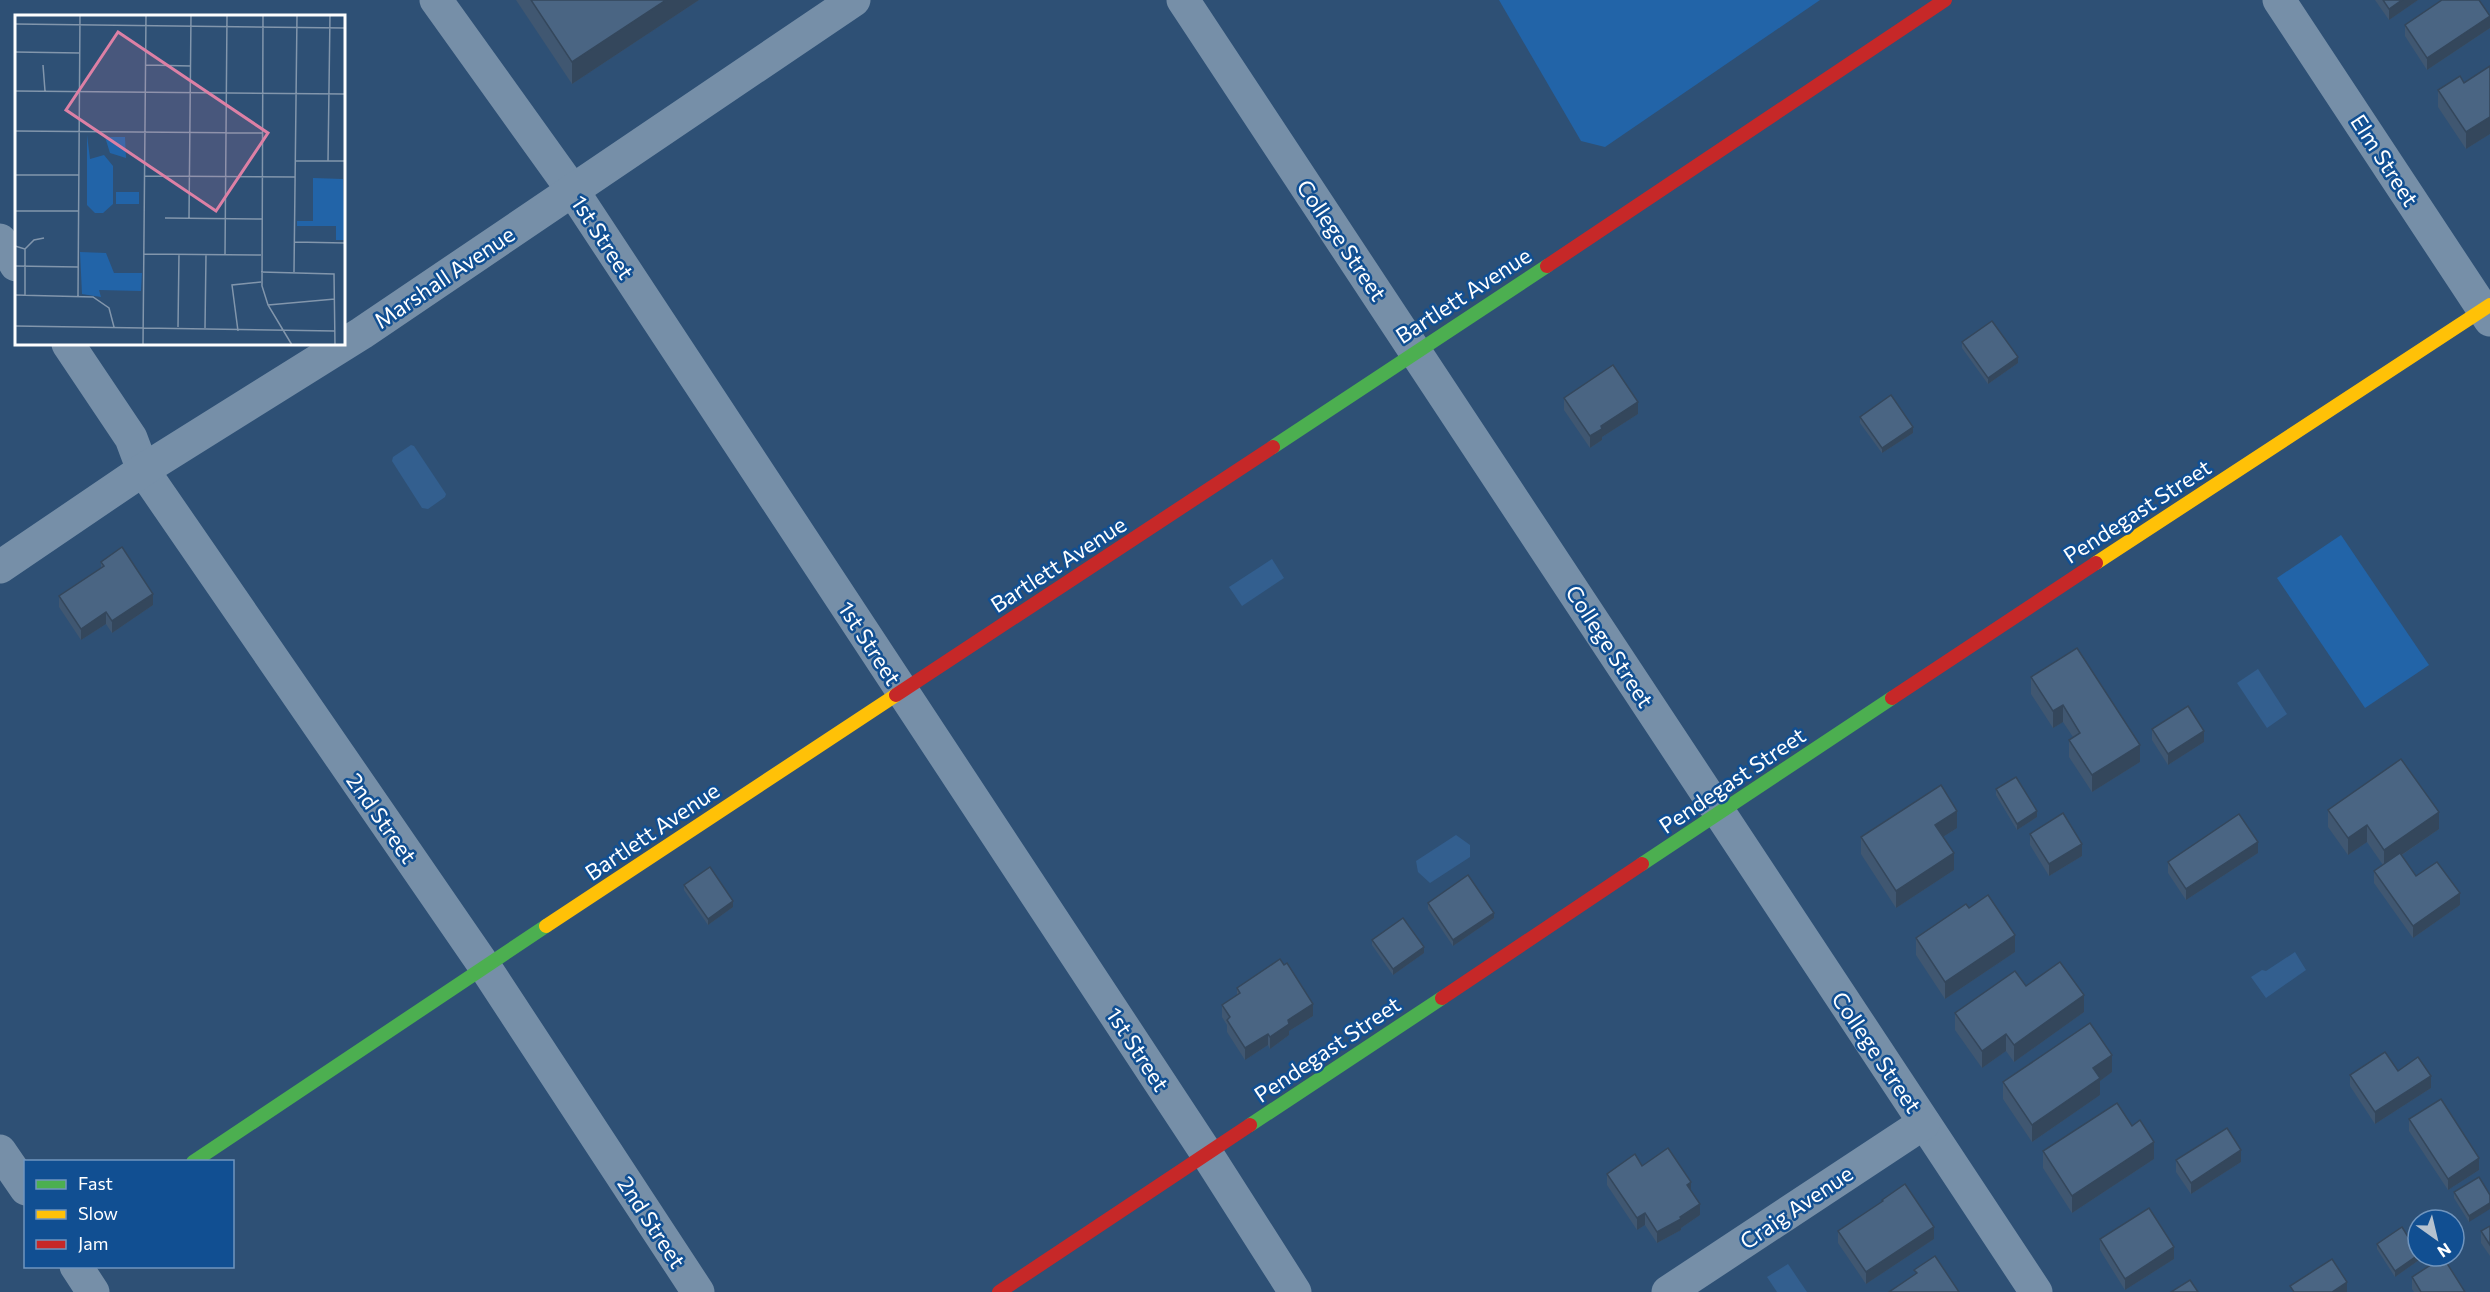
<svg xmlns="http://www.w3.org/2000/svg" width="2490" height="1292" font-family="Commissioner,sans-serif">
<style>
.green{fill:#2264a8}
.water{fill:#335f8f}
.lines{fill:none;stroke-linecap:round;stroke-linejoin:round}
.street{stroke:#768fa8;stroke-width:33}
.fast{stroke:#4caf50;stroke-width:14}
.slow{stroke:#ffc107;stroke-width:14}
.jam{stroke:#c62828;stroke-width:14}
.wall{fill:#405771}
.shaded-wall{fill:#34475c}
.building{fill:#4a6583;stroke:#34475c;stroke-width:1.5}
.labels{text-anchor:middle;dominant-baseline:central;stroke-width:5;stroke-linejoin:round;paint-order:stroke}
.street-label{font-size:22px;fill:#fff;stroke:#114f92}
.inset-road{fill:none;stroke:#8296ac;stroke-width:1.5}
.view{fill:#dd80a5;fill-opacity:0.15;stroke:#dd80a5;stroke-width:3}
.inset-edge{fill:none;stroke:#fff;stroke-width:3}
</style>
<rect width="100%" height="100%" fill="#2e5075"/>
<g class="green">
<path d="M1499,0h321l-215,147 -24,-6z"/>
<path d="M2341,535l88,130 -64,43 -88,-130z"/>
</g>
<g class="water">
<path d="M411,445l3,1 32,48 -1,3 -17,12 -6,-1 -30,-47 1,-4z"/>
<path d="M1272,559l12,19 -42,28 -13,-19z"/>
<path d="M2258,669l29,45 -20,14 -30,-45z"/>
<path d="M1456,835l14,10v12l-40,26 -12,-11 -2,-11z"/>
<path d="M2295,952l11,18 -40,28 -15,-21 11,-7 4,1z"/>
<path d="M1788,1264l19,28h-30l-10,-15z"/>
</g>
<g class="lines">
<g class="street">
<path d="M436,0l137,191 634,963 88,138"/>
<path d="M1183,0l853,1292"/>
<path d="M2279,0l211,320"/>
<path d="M0,240l16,25"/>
<path d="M68,344l63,94 12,32 342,497 213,325"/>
<path d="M0,567l143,-97 219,-137 492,-333"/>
<path d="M0,1151l26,38"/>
<path d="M76,1266l17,26"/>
<path d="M1668,1292l256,-169"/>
</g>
<g class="fast">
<path d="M1273,447l274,-181"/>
<path d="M1642,864l250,-166"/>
<path d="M1250,1125l192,-127"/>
<path d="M193,1162l353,-236"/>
</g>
<g class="slow">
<path d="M2096,563l394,-258"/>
<path d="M546,926l350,-231"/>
</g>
<g class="jam">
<path d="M1547,266l398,-266"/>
<path d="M896,695l377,-248"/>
<path d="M1892,698l204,-135"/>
<path d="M1442,998l200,-134"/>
<path d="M999,1292l251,-167"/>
</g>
</g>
<g class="wall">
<path d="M516,0h183l-127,84z"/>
<path d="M2375,0h43l-29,20z"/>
<path d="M2405,25l85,3 -63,42 -22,-34z"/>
<path d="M2490,66v68l-24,15 -28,-42v-17l26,-7z"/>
<path d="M1962,342l56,21 -30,21 -26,-36z"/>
<path d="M1564,398l74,16 -36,23v3l-12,8 -26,-38z"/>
<path d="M1860,417l53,16 -31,20 -22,-30z"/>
<path d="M101,562l52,43 -41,28 -6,-9 -25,16 -22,-33v-11l42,-28z"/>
<path d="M2031,677l109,85 -48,30 -23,-35v-17l4,-3 -10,-15 -10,6 -22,-34z"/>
<path d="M2152,729l52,13 -36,23 -16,-25z"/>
<path d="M1996,789l41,28 -20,13 -21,-35z"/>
<path d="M2328,810l111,19 -37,26 14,21 44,29 -47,33 -39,-55v-12l9,-6 -16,-23 -19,13 -20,-28z"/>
<path d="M1957,828l-14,9 11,33 -58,38 -35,-54v-17z"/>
<path d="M2030,834l52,22 -33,20 -19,-31z"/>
<path d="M2258,853l-72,47 -18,-27v-11z"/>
<path d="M684,885l49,22 -25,18 -24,-35z"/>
<path d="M1428,903l66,15 -41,28 -25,-37z"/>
<path d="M1916,938l99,14 -70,47 -29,-44z"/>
<path d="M1372,940l52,13 -31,22 -21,-30z"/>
<path d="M2026,986l58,26 -70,50 -8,-11 -24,17 -27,-38v-17z"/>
<path d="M1237,988l76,28 -24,15v4l-19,14 -2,-4 -23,15 -18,-28v-7l-5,-8v-12l15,-10z"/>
<path d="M2398,1071l33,17 -56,36 -25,-38v-11z"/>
<path d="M2112,1072l-12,9v14l-68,47 -29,-43v-17z"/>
<path d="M2409,1119l70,51 -31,20 -39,-59z"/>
<path d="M2043,1151l111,8 -82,54 -29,-45z"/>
<path d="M2176,1160l65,2 -50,32 -15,-22z"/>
<path d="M1642,1166l49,25 9,24 -19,13v2l-24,13 -12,-18 -8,5 -30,-45v-11z"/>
<path d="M2454,1192l36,3 -21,27 -15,-24z"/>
<path d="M1882,1200l52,39 -68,45 -28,-41v-12l44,-29z"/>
<path d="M2490,1226v30l-9,-13v-12z"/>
<path d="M2100,1239l74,20 -49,31 -25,-40z"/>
<path d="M2377,1244l42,12v4l-24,17 -18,-28z"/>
<path d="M2412,1277l53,15h-51l-2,-3z"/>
</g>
<g class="shaded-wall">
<path d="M666,0h33l-127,84v-22z"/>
<path d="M2402,0h16l-29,20v-11z"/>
<path d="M2490,16v12l-63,42v-12z"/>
<path d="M2490,117v17l-24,15v-17z"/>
<path d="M2018,357v6l-30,21v-6z"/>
<path d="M1638,402v12l-36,23v3l-12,8v-12l11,-10z"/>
<path d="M1913,427v6l-31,20v-5z"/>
<path d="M153,594v11l-41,28v-12z"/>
<path d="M106,612v12l-25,16v-11z"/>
<path d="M2063,705v17l-10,6v-17z"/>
<path d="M2204,731v11l-36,23v-11z"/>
<path d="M2140,745v17l-48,30v-17z"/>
<path d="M1957,811v17l-22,14v-17z"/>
<path d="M2037,811v6l-20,13v-6z"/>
<path d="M2439,812v17l-55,38v-17z"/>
<path d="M2367,825v17l-19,13v-17z"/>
<path d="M2258,842v11l-72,47v-11z"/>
<path d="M2082,844v12l-33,20v-12z"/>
<path d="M1954,853v17l-58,38v-17z"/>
<path d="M2460,893v12l-47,33v-12z"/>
<path d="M733,901v6l-25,18v-6z"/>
<path d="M1494,913v5l-41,28v-6z"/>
<path d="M2015,935v17l-70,47v-17z"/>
<path d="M1424,947v6l-31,22v-6z"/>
<path d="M2084,995v17l-70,50v-17z"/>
<path d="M1313,1004v12l-24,15v4l-19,14v-12l18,-17z"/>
<path d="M1268,1034v11l-23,15v-12z"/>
<path d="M2006,1034v17l-24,17v-17z"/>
<path d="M2112,1055v17l-12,9v14l-68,47v-17l61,-57z"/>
<path d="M2431,1076v12l-56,36v-12z"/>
<path d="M2154,1142v17l-82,54v-17z"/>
<path d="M2241,1150v12l-50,32v-11z"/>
<path d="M2479,1158v12l-31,20v-11z"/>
<path d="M1691,1182v11l-4,-8z"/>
<path d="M2490,1203v6l-21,13v-6z"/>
<path d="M1700,1204v11l-19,13v2l-24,13v-11z"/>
<path d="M1645,1213v12l-8,5v-12z"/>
<path d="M1934,1227v12l-68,45v-12z"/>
<path d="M2174,1247v12l-49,31v-11z"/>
<path d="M2418,1255l1,1v4l-24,17v-6z"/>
<path d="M2347,1282v10h-15z"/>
</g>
<g class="building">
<path d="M531,0h135l-94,62z"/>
<path d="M2383,0h19l-13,9z"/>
<path d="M2442,0h37l11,16 -63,42 -22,-33z"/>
<path d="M2490,66v51l-24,15 -28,-42 22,-14 4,7z"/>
<path d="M1992,321l26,36 -30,21 -26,-36z"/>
<path d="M1613,365l25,37 -37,24 1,3 -12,7 -26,-38z"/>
<path d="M1891,395l22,32 -31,21 -22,-31z"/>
<path d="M122,547l31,47 -41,27 -6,-9 -25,17 -22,-33 45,-30 -3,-4z"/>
<path d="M2077,648l63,97 -48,30 -23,-35 11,-7 -17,-28 -10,6 -22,-34z"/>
<path d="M2188,706l16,25 -36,23 -16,-25z"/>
<path d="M2401,759l38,53 -55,38 -17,-25 -19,13 -20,-28z"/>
<path d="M2016,777l21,34 -20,13 -21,-35z"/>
<path d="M1941,785l16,26 -22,14 19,28 -58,38 -35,-54z"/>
<path d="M2063,813l19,31 -33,20 -19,-30z"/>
<path d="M2239,814l19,28 -72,47 -18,-27z"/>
<path d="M2400,853l16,23 21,-14 23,31 -47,33 -39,-55z"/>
<path d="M710,867l23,34 -25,18 -24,-34z"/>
<path d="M1468,875l26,38 -41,27 -25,-37z"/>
<path d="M1988,895l27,40 -70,47 -29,-44 50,-34 3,4z"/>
<path d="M1403,918l21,29 -31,22 -21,-29z"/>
<path d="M1280,959l4,6 3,-2 26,41 -25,16 1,4 -19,13 -2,-3 -23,14 -18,-28 3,-3 -8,-12 18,-12 -3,-5z"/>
<path d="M2060,962l24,33 -70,50 -8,-11 -24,17 -27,-38 60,-42 11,15z"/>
<path d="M2090,1023l22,32 -19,13 7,10 -68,47 -29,-43z"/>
<path d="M2385,1052l13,19 20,-14 13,19 -56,36 -25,-37z"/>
<path d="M2441,1099l38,59 -31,21 -39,-60z"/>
<path d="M2117,1103l15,23 8,-6 14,22 -82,54 -29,-45z"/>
<path d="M2227,1128l14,22 -50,33 -15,-23z"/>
<path d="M1668,1148l23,34 -4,3 13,19 -20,13 1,2 -24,13 -12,-19 -8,5 -30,-44 28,-20 7,12z"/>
<path d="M2479,1177l11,18v8l-21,13 -15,-24z"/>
<path d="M1905,1184l29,43 -68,45 -28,-41 45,-30 -1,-1z"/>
<path d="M2149,1208l25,39 -49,32 -25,-40z"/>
<path d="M2490,1226v19l-9,-14z"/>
<path d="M2402,1227l16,26v2l-23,16 -18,-27z"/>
<path d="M1935,1256l24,36h-70l28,-19 -3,-3z"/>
<path d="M2443,1257l22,35h-44l-9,-15z"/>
<path d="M2332,1259l15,23 -15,10h-38l-4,-6z"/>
<path d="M2190,1280l8,12h-27z"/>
</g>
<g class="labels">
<g class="street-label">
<text transform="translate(2385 160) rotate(57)">Elm Street</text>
<text transform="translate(603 237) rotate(57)">1st Street</text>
<text transform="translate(1342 240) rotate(56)">College Street</text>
<text transform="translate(444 277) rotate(-34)">Marshall Avenue</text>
<text transform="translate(1463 295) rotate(-33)">Bartlett Avenue</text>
<text transform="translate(2137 511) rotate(-33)">Pendegast Street</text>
<text transform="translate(1058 564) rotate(-33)">Bartlett Avenue</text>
<text transform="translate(870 643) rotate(57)">1st Street</text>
<text transform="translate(1610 646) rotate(57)">College Street</text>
<text transform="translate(1732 780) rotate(-34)">Pendegast Street</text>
<text transform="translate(382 818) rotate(55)">2nd Street</text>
<text transform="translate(652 831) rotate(-34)">Bartlett Avenue</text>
<text transform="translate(1138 1049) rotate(57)">1st Street</text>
<text transform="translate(1327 1049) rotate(-34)">Pendegast Street</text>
<text transform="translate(1877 1052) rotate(56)">College Street</text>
<text transform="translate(1796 1207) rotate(-34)">Craig Avenue</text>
<text transform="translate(652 1222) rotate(57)">2nd Street</text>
</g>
</g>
<g transform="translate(15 15)">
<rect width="330" height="330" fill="#2e5075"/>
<path d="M72,120l3,24 14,-4 9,11v38l-10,9h-8l-8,-8zM90,122h20l1,21 -16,-5zM298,163l30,1 2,61h-9v-14h-39v-5h16zM101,177h23v12h-23zM65,237l26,1 8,20h28l-1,18 -42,-1 2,7 -19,-3z" fill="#2264a8"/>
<path class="inset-road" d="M248,0l-1,271 6,19 24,40M0,9l330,4M0,37l65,1M28,50l2,26M131,50l45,1M0,76l330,3M0,116l247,2M280,146h50M313,146l2,-146M0,160h64M130,161l150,1M0,196h64M150,203l97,1M174,203l2,-203M280,227l50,1M0,231l10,3v47M10,234l9,-9 10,-2M129,239l117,1M210,240l2,-240M0,251l63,1M246,257l73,2 1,71M279,257l3,-257M0,280l78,2 16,11 5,19M63,281l2,-281M253,290l67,-6M0,311l320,5M163,312l1,-73M190,313l1,-73M223,316l-6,-46 29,-3M128,330l3,-330"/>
<path class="view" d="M103,17l150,101 -52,78 -150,-101z"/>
<rect width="330" height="330" class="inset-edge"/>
</g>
<rect x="24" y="1160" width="210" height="108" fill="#114f92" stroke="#7095be" stroke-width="1.5"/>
<rect x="36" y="1180" width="30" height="9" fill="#4caf50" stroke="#7095be" stroke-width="1.5"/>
<text x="78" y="1190" font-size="18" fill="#ffffff">Fast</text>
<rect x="36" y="1210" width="30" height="9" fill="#ffc107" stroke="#7095be" stroke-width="1.5"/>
<text x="78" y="1220" font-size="18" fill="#ffffff">Slow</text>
<rect x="36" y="1240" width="30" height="9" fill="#c62828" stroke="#7095be" stroke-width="1.5"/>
<text x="78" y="1250" font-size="18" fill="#ffffff">Jam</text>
<g transform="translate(2436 1238) rotate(146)"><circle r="28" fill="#114f92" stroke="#7095be" stroke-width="1.5"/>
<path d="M0-4.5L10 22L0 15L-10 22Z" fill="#b6c2cf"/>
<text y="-9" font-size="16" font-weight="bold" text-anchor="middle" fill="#ffffff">N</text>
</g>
</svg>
